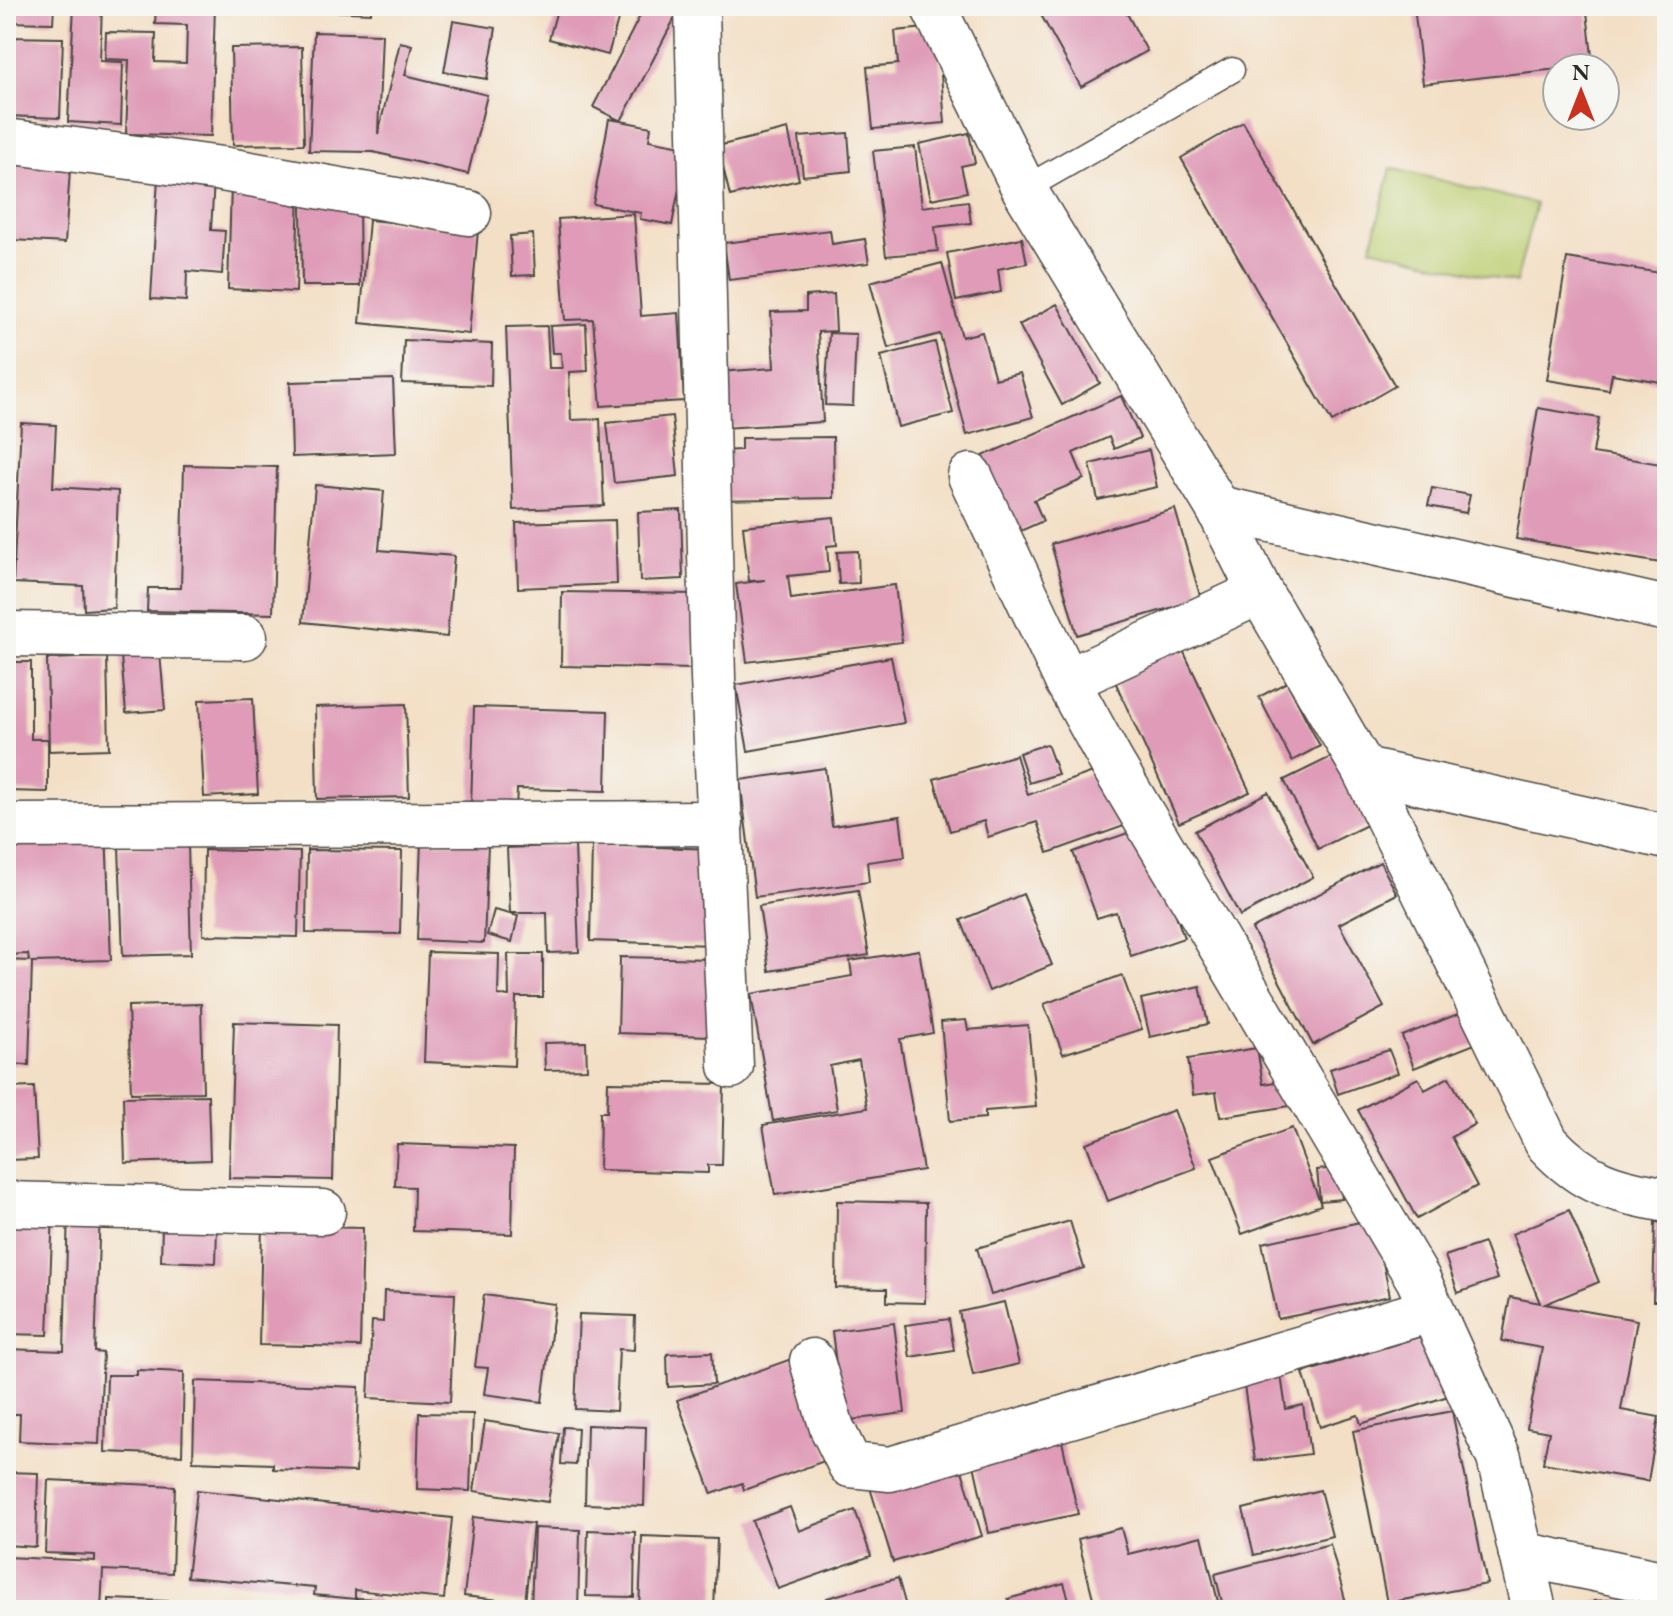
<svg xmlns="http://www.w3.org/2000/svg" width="1673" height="1616" font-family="'EB Garamond',serif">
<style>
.garden{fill:#bccd6f;stroke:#747c4d;stroke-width:2}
.building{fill:#df9bb7}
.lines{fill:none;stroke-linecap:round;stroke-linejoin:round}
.service-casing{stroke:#494642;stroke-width:27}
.minor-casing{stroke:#494642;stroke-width:47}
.tertiary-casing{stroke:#494642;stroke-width:47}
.service{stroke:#fff;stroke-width:24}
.minor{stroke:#fff;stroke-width:44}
.tertiary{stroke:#fff;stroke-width:44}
</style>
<rect width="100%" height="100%" fill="#f6f6f2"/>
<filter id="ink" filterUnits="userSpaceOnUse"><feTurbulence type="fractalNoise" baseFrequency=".0125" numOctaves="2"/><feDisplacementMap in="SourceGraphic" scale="16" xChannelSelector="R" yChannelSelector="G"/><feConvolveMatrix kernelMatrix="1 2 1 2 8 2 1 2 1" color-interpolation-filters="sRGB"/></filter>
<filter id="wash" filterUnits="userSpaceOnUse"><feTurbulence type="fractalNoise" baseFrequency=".006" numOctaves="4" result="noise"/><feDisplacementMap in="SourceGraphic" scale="32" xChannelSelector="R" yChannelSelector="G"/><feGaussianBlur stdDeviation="1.8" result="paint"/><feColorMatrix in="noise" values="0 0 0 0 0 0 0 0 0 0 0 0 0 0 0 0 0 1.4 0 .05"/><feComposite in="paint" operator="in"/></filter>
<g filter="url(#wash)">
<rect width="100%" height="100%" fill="#f3dfc5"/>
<path class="garden" d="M1391,168l145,36 -20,79 -145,-35z"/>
<g id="blocks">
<g class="building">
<path d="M6,6h48l-1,17 -47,-1z"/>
<path d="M74,6h28l-2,55 23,1 -2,63 -53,-3z"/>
<path d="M156,6h59l-4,130 -85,-2 3,-74 -24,-1 1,-27 50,1 -1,29 31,1 1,-38 -32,-1z"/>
<path d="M328,6h43v7l-43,-2z"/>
<path d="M558,6h64l-14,49 -59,-16z"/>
<path d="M645,6l34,4 -58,111 30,6 -2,13 38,7 -15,78 -32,-6 1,-6 -48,-9 16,-85 12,2 -28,-14z"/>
<path d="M1036,6h87l24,45 -66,36z"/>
<path d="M1414,6h198v4l-25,2 6,53 -170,19z"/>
<path d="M453,21l43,7 -9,51 -43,-7z"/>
<path d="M937,27l8,96 -72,6 -6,-62 31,-3 -3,-33z"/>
<path d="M314,32l68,2 -4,100 22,-92 12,3 -7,30 82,20 -19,79 -95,-22 -64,-1z"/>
<path d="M6,37l57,1 -3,80 -54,-2z"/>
<path d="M302,47l2,97 -71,1 -2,-97z"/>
<path d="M1243,122l152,264 -63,36 -151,-264z"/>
<path d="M788,129l11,51 -69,16 -12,-50z"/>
<path d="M848,133l3,38 -48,5 -4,-39z"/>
<path d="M969,133l6,30 -14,3 6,26 -36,7 -12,-55z"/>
<path d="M915,147l7,60 46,-6 3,22 -36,4 3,24 -52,5 -13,-105z"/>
<path d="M10,151l61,4 -6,88 -52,-3 -1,54h-6z"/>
<path d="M158,177l56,3 -3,50 14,1 -3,43 -35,-3 -1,30 -35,-2z"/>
<path d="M231,186l68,3 -3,103 -68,-3z"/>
<path d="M359,204l1,82h-58l-1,-81z"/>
<path d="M634,214l7,102 38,-3 5,88 -83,5 -8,-87 -28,1 -7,-101z"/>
<path d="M369,220l109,10 -9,104 -109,-11z"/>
<path d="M830,230l2,14 33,-5 4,24 -140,17 -5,-37z"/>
<path d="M533,234l2,41 -23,1 -2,-40z"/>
<path d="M1022,238l5,25 -29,6 3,23 -45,9 -9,-48z"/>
<path d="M1567,258l100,16v109l-55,-9 -3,16 -62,-10z"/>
<path d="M942,263l20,74 20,-5 13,47 25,-6 13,44 -66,18 -27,-101 -52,14 -18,-66z"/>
<path d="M834,294l2,37 -18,1 5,90 -101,6 -3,-56 55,-4 -3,-56 35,-1v-15z"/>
<path d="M1057,304l43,79 -38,22 -43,-80z"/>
<path d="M586,324l2,47 -19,1 2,48 29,-1 4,87 -91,4 -7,-183 41,-1 2,42h13l-1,-15h-9l-2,-27z"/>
<path d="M6,329l8,1 -5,88h-3z"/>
<path d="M829,333l27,1 -3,72 -28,-1z"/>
<path d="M404,340l88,4 -1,42 -89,-3z"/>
<path d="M935,342l18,71 -55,14 -17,-71z"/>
<path d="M393,379l3,74 -104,4 -2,-75z"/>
<path d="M1121,396l19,42 -26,11 -5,-12 -36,16 11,26 -50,21 9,21 -27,12 -33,-77z"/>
<path d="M1538,408l61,10 -6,35 74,12v99l-151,-25z"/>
<path d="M672,416l6,60 -64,7 -7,-60z"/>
<path d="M21,423l35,2 -3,62 65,4 -4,117 -30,2 -1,-24 -70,-3z"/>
<path d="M833,437l1,61 -115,2 -1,-49 23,-1v-12z"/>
<path d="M1149,450l8,37 -59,13 -8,-36z"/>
<path d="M184,465l93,2 -4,147 -126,-3 1,-23h33z"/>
<path d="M315,485l69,6 -5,59 75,6 -7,81 -144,-15z"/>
<path d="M1432,488l38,7 -4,18 -38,-7z"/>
<path d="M1175,509l26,90 -124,36 -26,-91z"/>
<path d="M681,510l2,69 -43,2 -2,-69z"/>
<path d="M834,517l3,28 -10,1 2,26 -41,4 3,23 104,-14 7,57 -155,20 -11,-78 29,-4 -16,1 -6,-55z"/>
<path d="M615,520l2,64 -99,4 -2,-65z"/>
<path d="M858,551l1,32 -20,1 -2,-32z"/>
<path d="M6,555h5l-1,52h-4z"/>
<path d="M562,592l133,2 -1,75 -133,-3z"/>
<path d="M1181,646l69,146 -71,31 -66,-146z"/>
<path d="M160,653l5,57 -39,3 -5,-57z"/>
<path d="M107,657l2,92 -60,2 -2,-92z"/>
<path d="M891,657l13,66 -156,28 -12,-66z"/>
<path d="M6,662h25v77h17v53l-42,-1z"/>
<path d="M1287,682l33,64 -28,15 -33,-64z"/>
<path d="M253,698l5,96 -54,3 -5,-97z"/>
<path d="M406,704l3,93 -92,2 -2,-92z"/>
<path d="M474,707l134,4 -2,80 -89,-2 -1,19 -45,-1z"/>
<path d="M1047,744l11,30 -29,9 -10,-30z"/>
<path d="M1339,753l34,69 -55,27 -34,-69z"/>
<path d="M1016,755l12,40 79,-28 20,58 -79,28 -11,-31 -49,15 -4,-16 -34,10 -16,-52z"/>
<path d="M825,768l7,58 68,-10 5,41 -38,5 2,20 -114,15 -15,-117z"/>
<path d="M1268,792l45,85 -73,39 -45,-85z"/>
<path d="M1145,827l39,111 -53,18 -15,-44 -19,6 -24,-66z"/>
<path d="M106,829l5,131 -79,2 -3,103 -23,-1v-104l23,1 -1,-7 -22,1v-123z"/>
<path d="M421,842l67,2 -4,99 -67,-3z"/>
<path d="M188,845l3,109 -68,2 -4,-109z"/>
<path d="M575,845l4,107 -31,1 -1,-40h-37l-3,-65z"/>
<path d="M592,845l123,4 -3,96 -122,-4z"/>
<path d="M204,850l96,2 -2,85 -95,-2z"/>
<path d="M307,850l95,1 -2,83 -94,-1z"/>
<path d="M1380,862l17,32 -58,30 45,83 -71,38 -61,-116z"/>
<path d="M858,890l11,65 -100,16 -10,-65z"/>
<path d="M1023,894l29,71 -63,26 -28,-71z"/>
<path d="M494,910l24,6 -6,26 -25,-7z"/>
<path d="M919,950l14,83 -33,6 23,131 -148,25 -12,-70 104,-17 -8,-48 -29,6 7,44 -64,11 -22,-127 101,-18 -2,-15z"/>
<path d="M428,952l71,2 -1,41 11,1 -1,-42h35v43h-27l-2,69 -90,-4z"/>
<path d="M620,957l92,2 -2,77 -92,-3z"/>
<path d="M1122,975l20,54 -79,25 -19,-50z"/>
<path d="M1200,986l8,38 -58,13 -9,-38z"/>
<path d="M201,1004l2,88 -72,1 -3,-87z"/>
<path d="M1468,1010l12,32 -66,26 -12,-32z"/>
<path d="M966,1020l2,10 60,-5 8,82 -51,4v7l-35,3 -9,-99z"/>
<path d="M234,1022l103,3 -4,155 -104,-2z"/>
<path d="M586,1042l1,27 -42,1 -1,-27z"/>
<path d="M1257,1048l6,36 31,-5 3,26 -77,12 -4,-25 -23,3 -5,-36z"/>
<path d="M1389,1050l9,23 -60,21 -8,-25z"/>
<path d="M1449,1077l26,47 -24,13 26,49 -60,33 -59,-109 60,-32 7,12z"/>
<path d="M608,1082l116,2 -2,81h-14v8l-109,-3 1,-58h7z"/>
<path d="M34,1087l4,72 -32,1v-72z"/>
<path d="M208,1095l2,65 -85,3 -2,-66z"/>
<path d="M1174,1110l22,58 -88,33 -22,-58z"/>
<path d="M1292,1128l29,77 -79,29 -30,-77z"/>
<path d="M397,1144l117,4 -2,86 -99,-3 1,-44 -19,-1z"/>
<path d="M1338,1168l4,31 -22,2 -3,-31z"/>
<path d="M837,1201l89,2 -1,100 -38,-1v-13l-51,-1z"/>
<path d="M9,1209l44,2 -5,124 -42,-1z"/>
<path d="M1569,1210l30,72 -54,22 92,16 -16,90 38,7 -11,64 -105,-18 6,-31 -22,-4 15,-80 -40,-7 8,-44 30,6 -28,-69z"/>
<path d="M68,1211h32l-5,141 8,1 -4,91 -80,-3 1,-27h-14v-65l58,2z"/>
<path d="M1374,1219l16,77 -112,23 -16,-76z"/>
<path d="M1070,1221l14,47 -93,27 -14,-47z"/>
<path d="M1655,1222l12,1 -1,111 -9,-33h-4z"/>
<path d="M162,1224l55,2 -1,37 -55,-2z"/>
<path d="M262,1226l101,2 -3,119 -101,-2z"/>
<path d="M1484,1243l13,36 -39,14 -13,-37z"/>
<path d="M384,1291l71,3 -5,108 -82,-4 4,-77 11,1z"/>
<path d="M484,1295l71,9 -13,98 -58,-8 4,-26 -13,-1z"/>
<path d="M1004,1302l15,62 -46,11 -14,-63z"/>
<path d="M579,1314l56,2 -1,34 -15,-1 -3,62 -41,-2z"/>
<path d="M949,1319l5,31 -44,7 -5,-32z"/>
<path d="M894,1323l11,90 -62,8 -11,-90z"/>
<path d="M1428,1334l20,62 -87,28 -3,-9 -38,12 -17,-54z"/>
<path d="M712,1352l2,32 -46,3 -1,-33z"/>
<path d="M794,1358l36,101 -86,31 -2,-7 -30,11 -35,-94z"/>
<path d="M137,1370l47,2 -2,83 -77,-3 2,-77h30z"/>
<path d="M1281,1375l5,34 17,-4 7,49 -55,7 -12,-82z"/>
<path d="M195,1381l164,6 -3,85 -83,-3v-5l-80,-3z"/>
<path d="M1452,1411l35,173 -100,19 -34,-172z"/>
<path d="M419,1413l54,1 -3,77 -53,-2z"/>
<path d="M485,1421l74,12 -11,69 -74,-11z"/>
<path d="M587,1425l59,2 -2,79 -59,-2z"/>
<path d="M563,1427l15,1 -2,37 -15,-1z"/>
<path d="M1060,1432l18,82 -89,19 -18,-82z"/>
<path d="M956,1451l26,85 -89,26 -26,-84z"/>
<path d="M6,1472l32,1 -2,74 -30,-2z"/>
<path d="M48,1480l127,6 -3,87 -69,-3 -2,40h-95v-53l89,4v-6l-50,-2z"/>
<path d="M197,1490l255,28 -8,81 -89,-9v9l-41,-4 1,-7 -128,-11z"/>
<path d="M1320,1490l12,46 -78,19 -11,-46z"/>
<path d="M790,1507l9,24 56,-21 16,46 -93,33 -26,-68z"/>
<path d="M473,1517l60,7 -8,79 -61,-7z"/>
<path d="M534,1528l46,2 -2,80 -47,-1z"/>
<path d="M1121,1528l7,26 74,-18 18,74h-124l-18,-71z"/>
<path d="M588,1530l47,2 -1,65 -48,-1z"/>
<path d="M642,1536l75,3 -3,71h-75z"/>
<path d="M1330,1544l18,66h-124l-9,-36z"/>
<path d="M898,1578l9,32h-76l-4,-12z"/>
<path d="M1064,1583l8,27h-61l-3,-11z"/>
<path d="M1667,1597v13h-72l-1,-9z"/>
<path d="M357,1598l21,1v11h-21z"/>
<path d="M109,1599l85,3v8h-85z"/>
</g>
</g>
</g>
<g filter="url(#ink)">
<use href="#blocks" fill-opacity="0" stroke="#494642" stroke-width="2"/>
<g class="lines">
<defs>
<path id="service" d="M1024,189l208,-119"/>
<g id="minor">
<path d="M697,6l16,672 18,388"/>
<path d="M6,141l216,28 247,44"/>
<path d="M970,476l97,205 45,82 306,516 81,179 35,152"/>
<path d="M1218,508l449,101"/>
<path d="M6,634l239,3"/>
<path d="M1067,681l193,-89"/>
<path d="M1364,770l303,67"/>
<path d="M6,826l715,-3"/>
<path d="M6,1204l317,8"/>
<path d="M812,1361l20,67 18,37 40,4 541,-159"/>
<path d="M1521,1554l146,30"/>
</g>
<path id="tertiary" d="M933,6l91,183 194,319 42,84 104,178 183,373c38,41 66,47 120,57"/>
</defs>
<use href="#service" class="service-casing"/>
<use href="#minor" class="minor-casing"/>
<use href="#tertiary" class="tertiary-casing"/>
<use href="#service" class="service"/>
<use href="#minor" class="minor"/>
<use href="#tertiary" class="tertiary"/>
</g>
</g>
<rect width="1673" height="1616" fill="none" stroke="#f6f6f2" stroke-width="32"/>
<g transform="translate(1581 92)"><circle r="38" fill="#f6f6f2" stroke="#a5a5a2" stroke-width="2"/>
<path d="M0-6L14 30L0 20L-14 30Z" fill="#c8321e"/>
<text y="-12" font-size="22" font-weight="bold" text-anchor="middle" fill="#2b2b2b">N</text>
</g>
</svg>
